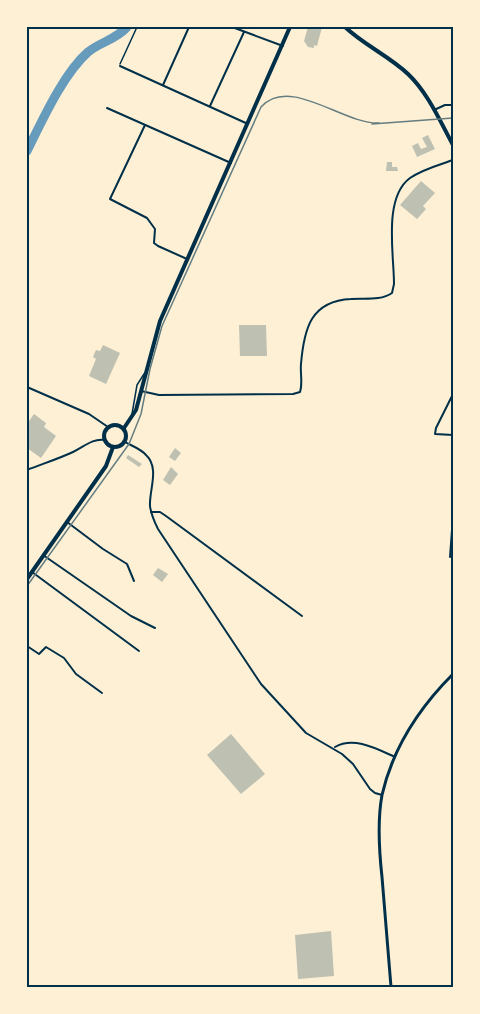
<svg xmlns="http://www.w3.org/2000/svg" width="480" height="1014" font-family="Georgia,serif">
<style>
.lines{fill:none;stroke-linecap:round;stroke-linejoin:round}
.river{stroke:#669bbc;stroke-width:9}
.building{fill:#bec0b2}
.service{stroke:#003049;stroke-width:1.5}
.minor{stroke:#003049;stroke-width:2}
.tertiary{stroke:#003049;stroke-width:3}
.secondary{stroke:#003049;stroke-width:4}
.primary{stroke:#003049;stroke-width:4}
.tram{stroke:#657d81;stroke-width:1.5}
.neatline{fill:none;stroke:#003049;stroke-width:2}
</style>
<rect width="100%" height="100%" fill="#fdf0d5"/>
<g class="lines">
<path class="river" d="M27,151c15,-30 36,-77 61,-99 12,-10 29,-13 39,-25"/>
</g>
<g class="building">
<path d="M308,27h14l-5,19 -3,-1v3l-6,-1 -4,-6z"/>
<path d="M428,135l7,14 -18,8 -5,-11 6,-3 3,6 6,-2 -5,-9z"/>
<path d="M387,162h5v5h5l1,4h-12z"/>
<path d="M421,181l14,12 -12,13 3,3 -9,10 -17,-14z"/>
<path d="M239,325h27l1,31h-27z"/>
<path d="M103,345l17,8 -14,31 -17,-8 7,-17 -3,-2 3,-7 4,1z"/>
<path d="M34,414l12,9 -2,4 12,9 -15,22 -14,-10v-24z"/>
<path d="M175,448l6,5 -6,8 -6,-4z"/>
<path d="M128,455l14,9 -3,3 -13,-9z"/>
<path d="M171,467l7,7 -8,11 -7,-5z"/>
<path d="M158,568l10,6 -6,8 -9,-7z"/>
<path d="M231,734l34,40 -24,20 -34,-39z"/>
<path d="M331,931l3,45 -36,3 -3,-44z"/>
</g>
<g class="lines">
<g class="service">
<path d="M120,64l17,-37"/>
<path d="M132,414l5,-29 7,-11"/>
</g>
<g class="minor">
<path d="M232,27l51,19"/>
<path d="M120,66l128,58"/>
<path d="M163,85l26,-58"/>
<path d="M210,106l34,-74"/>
<path d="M107,108l124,55"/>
<path d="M434,110l11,-5h8"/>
<path d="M145,125l-35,74 37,19 8,11 -1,14 4,3 29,13"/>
<path d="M27,387l62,27 19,13"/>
<path d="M141,391l18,4 134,-1 7,-2c3,-9 0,-19 1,-28 3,-36 10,-63 50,-65 13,-1 30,2 41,-6l2,-9c0,-30 -11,-86 16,-106 13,-9 29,-13 43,-18"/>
<path d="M453,394l-17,34 -1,6 18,1"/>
<path d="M125,442c7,4 16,7 21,13 14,13 3,35 4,51 1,8 4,15 8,23l103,155 45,49 36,21 11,10 17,25 5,4 7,2"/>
<path d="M27,470c15,-6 31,-11 46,-18 11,-5 19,-14 32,-12"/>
<path d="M151,512h9l6,4 136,100"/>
<path d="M67,522l36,27 24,15 7,17"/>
<path d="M43,555l88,61 24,12"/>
<path d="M450,557l3,-41"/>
<path d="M32,572l107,79"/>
<path d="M27,646l12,8 7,-7 18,11 12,16 26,19"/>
<path d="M335,747c19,-11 42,2 60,10"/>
</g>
<path class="tertiary" d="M391,987c-3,-37 -6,-73 -9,-110 -3,-27 -5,-55 0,-82 11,-48 37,-87 71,-121"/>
<g class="secondary">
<circle cx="115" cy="436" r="11"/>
<path d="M124,428l12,-18 24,-89 130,-294"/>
<path d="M27,579l79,-113 7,-19"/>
</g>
<path class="primary" d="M345,27c19,18 44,29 63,47 20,19 32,47 45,71"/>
<g class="tram">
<path d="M372,124l81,-6"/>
<path d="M27,586l102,-142 12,-30 9,-45 12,-43 99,-219c29,-32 83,18 118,16"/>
</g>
</g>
<rect width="480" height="1014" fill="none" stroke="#fdf0d5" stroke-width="57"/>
<rect x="28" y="28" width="424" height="958" class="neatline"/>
</svg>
